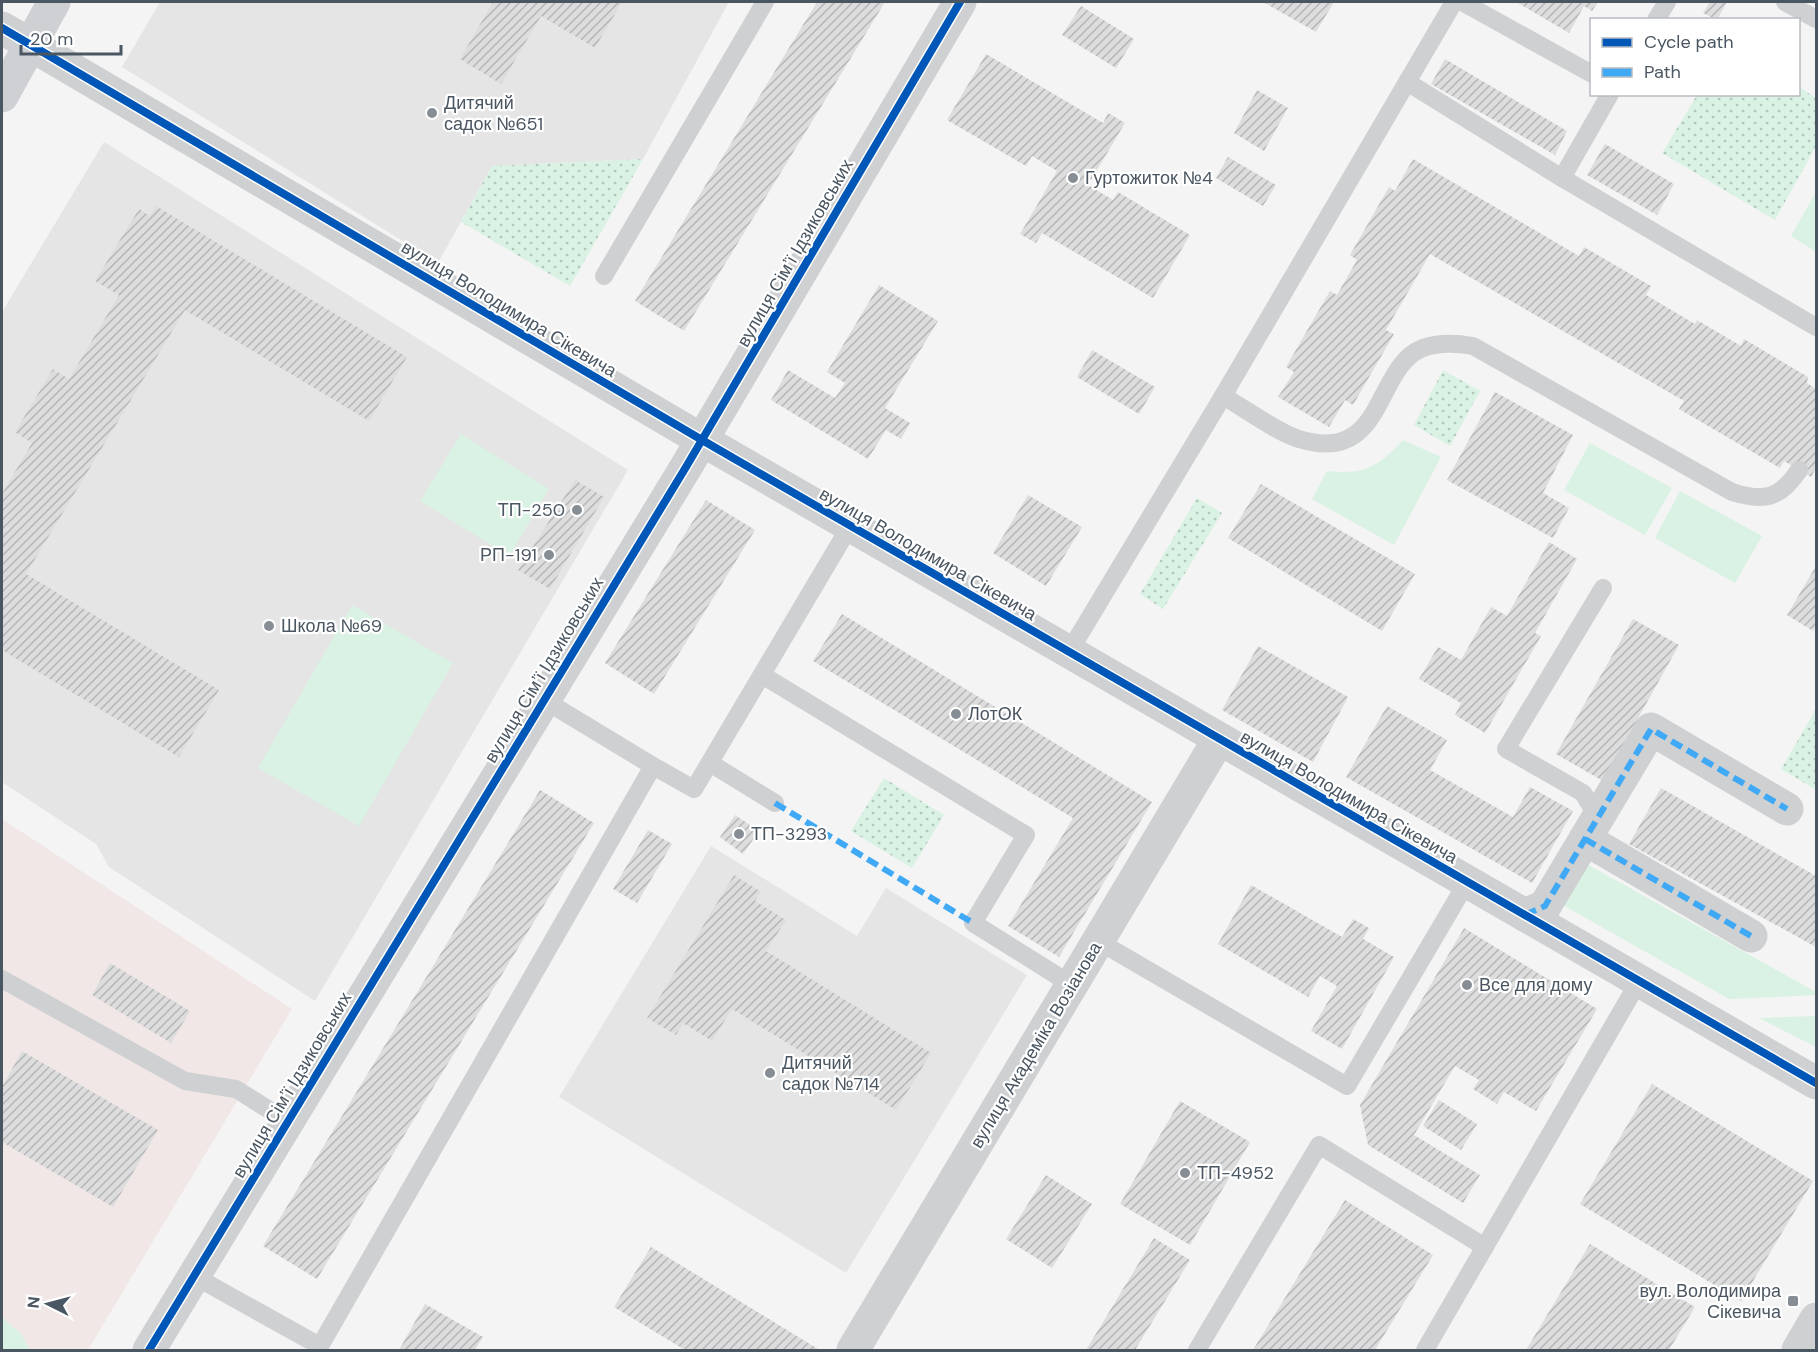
<svg xmlns="http://www.w3.org/2000/svg" width="1818" height="1352" font-family="'DM Sans',sans-serif">
<style>
.education{fill:#e6e5e6}
.medical{fill:#f1e7e6}
.green{fill:#d9f2e3}
.park{fill:url(#park-dots)}
.building{fill:url(#building-hatch)}
.lines{fill:none;stroke-linecap:round;stroke-linejoin:round}
.lane{stroke:#ced0d2;stroke-width:18}
.street{stroke:#ced0d2;stroke-width:33}
.secondary{stroke:#ced0d4;stroke-width:33}
.quiet{stroke:#3fa9f5;stroke-width:6;stroke-dasharray:12 6;stroke-linecap:butt}
.cycleway-casing{stroke:#fff;stroke-width:11}
.cycleway{stroke:#0057b8;stroke-width:8}
.poi-dot{fill:#868d94;stroke:#fff;stroke-width:2}
.labels{text-anchor:middle;dominant-baseline:central;stroke-width:4.5;stroke-linejoin:round;paint-order:stroke}
.poi-label{font-size:18px;fill:#4a5661;stroke:#fff;text-anchor:start}
.street-label{font-size:18px;fill:#4a5661;stroke:#fff}
</style>
<defs>
<pattern id="park-dots" width="8" height="8" patternUnits="userSpaceOnUse" patternTransform="scale(1.5)"><rect width="8" height="8" fill="#d9f2e3"/><path d="M2 2h.1M6 6h.1" fill="none" stroke="#b2c7bb" stroke-width="1.8" stroke-linecap="round"/></pattern>
<pattern id="building-hatch" width="6" height="6" patternUnits="userSpaceOnUse" patternTransform="scale(1.5)"><rect width="6" height="6" fill="#ddddde"/><path d="M-1 1l2-2M0 6l6-6M5 7l2-2" fill="none" stroke="#b5b6b7"/></pattern>
</defs>
<rect width="100%" height="100%" fill="#f4f4f4"/>
<g class="education">
<path d="M160,2h569l-86,157 -151,7 -54,97 -316,-196z"/>
<path d="M104,142l524,328 -313,531 -206,-134 -13,-23 -94,-62v-470z"/>
<path d="M711,846l146,90 29,-48 141,87 -181,298 -287,-176z"/>
</g>
<path class="medical" d="M2,819l290,190 -204,341h-86z"/>
<g class="green">
<path d="M1816,192v60l-25,-16z"/>
<path d="M461,434l88,55 -40,67 -89,-55z"/>
<path d="M1403,440l38,17 -47,88 -82,-46 15,-28c37,4 51,-4 76,-31z"/>
<path d="M1590,443l82,45 -27,47 -81,-45z"/>
<path d="M1680,491l82,45 -27,47 -80,-45z"/>
<path d="M352,605l101,58 -94,163 -101,-58z"/>
<path d="M1585,863l231,129v3l-87,4 -168,-95z"/>
<path d="M1816,1016v31l-57,-29z"/>
<path d="M2,1317l20,18 8,15h-28z"/>
</g>
<g class="park">
<path d="M1799,87l17,11v48l-41,74 -113,-67 35,-58 101,-1z"/>
<path d="M643,159l-73,127 -109,-64 31,-56z"/>
<path d="M1443,370l37,21 -30,55 -36,-21z"/>
<path d="M1197,498l25,15 -59,96 -23,-15z"/>
<path d="M1816,709v81l-35,-21z"/>
<path d="M884,778l60,37 -32,53 -61,-37z"/>
</g>
<g class="building">
<path d="M493,2h129l-27,46 -54,-32 -40,68 -41,-25z"/>
<path d="M817,2h68l-201,329 -49,-30z"/>
<path d="M1263,2h71l-18,30z"/>
<path d="M1519,2h79l-6,9 -8,-5 -15,27 -51,-30z"/>
<path d="M1710,2h17l-10,18 -14,-7z"/>
<path d="M1081,6l53,33 -18,29 -54,-33z"/>
<path d="M986,54l117,69 5,-10 17,10 -37,62 25,15 5,-8 72,43 -37,63 -111,-65 -6,10 -16,-9 37,-63 -25,-15 -6,10 -79,-46z"/>
<path d="M1445,59l122,72 -12,24 -124,-71z"/>
<path d="M1257,90l31,18 -24,43 -30,-18z"/>
<path d="M1605,144l69,40 -17,31 -70,-40z"/>
<path d="M1228,157l48,28 -13,21 -47,-28z"/>
<path d="M1413,159l166,97 5,-9 67,39 -5,9 49,29 2,-4 44,26 3,-7 64,38 -1,6 9,6v79l-5,9 -27,-16 -4,7 -101,-59 5,-8 -254,-147 -44,76 8,4 -41,71 -8,-5 -16,27 -51,-30 16,-25 -8,-5 44,-76 7,4 20,-35 -7,-5 39,-68 6,4z"/>
<path d="M156,206l251,151 -38,64 -184,-111 -159,264 193,116 -40,67 -177,-107v-156l30,-51 -17,-11 38,-63 16,10 50,-84 -24,-14 44,-72 11,7z"/>
<path d="M879,285l59,36 -53,87 25,15 -9,16 -15,-9 -18,29 -97,-59 17,-30 47,28 10,-15 -18,-11z"/>
<path d="M1092,350l63,37 -16,27 -62,-37z"/>
<path d="M1495,392l78,43 -30,58 26,15 -16,30 -106,-58z"/>
<path d="M575,480l29,17 -54,92 -32,-19z"/>
<path d="M1261,484l154,90 -33,57 -154,-93z"/>
<path d="M1028,495l54,32 -36,59 -53,-33z"/>
<path d="M706,500l49,30 -101,164 -49,-31z"/>
<path d="M1549,542l28,17 -42,74 6,3 -56,97 -30,-18 6,-12 -42,-24 19,-32 23,13 30,-53 16,9z"/>
<path d="M1816,566v60l-3,5 -26,-16z"/>
<path d="M842,614l310,188 -93,155 -51,-31 65,-108 -260,-157z"/>
<path d="M1633,619l46,26 -76,136 -47,-27z"/>
<path d="M1258,646l90,51 -35,65 -91,-52z"/>
<path d="M1387,706l60,34 -17,30 83,47 17,-30 43,24 -41,72 -186,-106z"/>
<path d="M1661,788l155,88v71l-187,-103z"/>
<path d="M540,790l54,33 -277,456 -54,-33z"/>
<path d="M735,815l24,16 -16,23 -23,-17z"/>
<path d="M648,830l24,14 -35,59 -24,-14z"/>
<path d="M734,875l27,17 -6,9 31,19 -20,31 165,102 -35,57 -164,-101 -20,32 -29,-18 -7,12 -29,-17z"/>
<path d="M1251,885l91,52 11,-18 16,9 -6,11 31,18 -52,92 -31,-18 26,-45 -17,-10 -12,21 -90,-53z"/>
<path d="M1464,928l133,81 -61,102 -32,-19 -7,12 -24,-15 6,-9 -24,-14 -41,69 66,40 -17,28 -95,-58 -8,-40z"/>
<path d="M110,963l80,48 -19,32 -79,-48z"/>
<path d="M22,1051l136,79 -45,77 -111,-65v-55z"/>
<path d="M1652,1084l161,97 -72,120 -161,-97z"/>
<path d="M1439,1100l38,24 -16,26 -38,-24z"/>
<path d="M1180,1101l70,41 -60,103 -70,-41z"/>
<path d="M1046,1175l46,29 -40,64 -46,-29z"/>
<path d="M1345,1200l88,55 -58,95h-122z"/>
<path d="M1154,1238l36,22 -55,90h-49z"/>
<path d="M1590,1244l105,63 -26,43h-143z"/>
<path d="M651,1247l167,102v1h-133l-71,-43z"/>
<path d="M425,1304l58,33 -8,13h-76z"/>
</g>
<g class="lines">
<g class="lane">
<path d="M1462,2l130,72"/>
<path d="M1785,2l31,17"/>
<path d="M1656,20l11,-18"/>
<path d="M1407,82l155,96 254,149"/>
<path d="M1562,178l48,-84"/>
<path d="M604,276l161,-274"/>
<path d="M1223,396c21,12 55,37 76,43 87,27 75,-73 124,-91 16,-6 33,-5 50,-2l259,146c32,10 48,7 67,-22"/>
<path d="M1069,652l154,-256 231,-394"/>
<path d="M762,675l264,160 -53,88 99,62"/>
<path d="M710,763l65,40"/>
<path d="M653,766l41,23 156,-263"/>
<path d="M1598,818l-15,-25 -77,-44 97,-161"/>
<path d="M1098,941l249,145 120,-204"/>
<path d="M2,979l183,102 51,8 51,32"/>
<path d="M194,1276l126,70 333,-580 -109,-66"/>
<path d="M1197,1350l122,-205 166,102"/>
<path d="M1425,1350l214,-369"/>
</g>
<g class="street">
<path d="M2,28l700,412 1114,643"/>
<path d="M1585,839l166,97"/>
<path d="M1525,915l20,-9 106,-177 136,80"/>
<path d="M149,1350l537,-883 274,-465"/>
<path d="M853,1350l366,-611"/>
<path d="M1798,1350l18,-31"/>
</g>
<path class="secondary" d="M2,96l52,-94"/>
<g class="quiet">
<path d="M775,803l198,120"/>
<path d="M1585,839l166,97"/>
<path d="M1525,915l20,-9 106,-177 136,80"/>
</g>
<defs>
<g id="cycleway">
<path d="M2,28l700,412 1114,643"/>
<path d="M149,1350l537,-883 274,-465"/>
</g>
</defs>
<use href="#cycleway" class="cycleway-casing"/>
<use href="#cycleway" class="cycleway"/>
</g>
<g class="poi-dot">
<circle cx="432" cy="113" r="6"/>
<circle cx="1073" cy="178" r="6"/>
<circle cx="577" cy="510" r="6"/>
<circle cx="549" cy="555" r="6"/>
<circle cx="269" cy="626" r="6"/>
<circle cx="956" cy="714" r="6"/>
<circle cx="739" cy="834" r="6"/>
<circle cx="1467" cy="985" r="6"/>
<circle cx="770" cy="1073" r="6"/>
<circle cx="1185" cy="1173" r="6"/>
<rect x="1787" y="1295" width="12" height="12" rx="3"/>
</g>
<g class="labels">
<g class="poi-label">
<text x="444" y="103">Дитячий<tspan x="444" dy="21">садок №651</tspan></text>
<text x="1085" y="178">Гуртожиток №4</text>
<text x="565" y="510" text-anchor="end">ТП-250</text>
<text x="537" y="555" text-anchor="end">РП-191</text>
<text x="281" y="626">Школа №69</text>
<text x="968" y="714">ЛотОК</text>
<text x="751" y="834">ТП-3293</text>
<text x="1479" y="985">Все для дому</text>
<text x="782" y="1063">Дитячий<tspan x="782" dy="21">садок №714</tspan></text>
<text x="1197" y="1173">ТП-4952</text>
<text x="1781" y="1291" text-anchor="end">вул. Володимира<tspan x="1781" dy="21">Сікевича</tspan></text>
</g>
<g class="street-label">
<text transform="translate(795 253) rotate(-60)">вулиця Сімʼї Ідзиковських</text>
<text transform="translate(509 309) rotate(31)">вулиця Володимира Сікевича</text>
<text transform="translate(928 554) rotate(30)">вулиця Володимира Сікевича</text>
<text transform="translate(544 670) rotate(-59)">вулиця Сімʼї Ідзиковських</text>
<text transform="translate(1349 797) rotate(30)">вулиця Володимира Сікевича</text>
<text transform="translate(1036 1045) rotate(-59)">вулиця Академіка Возіанова</text>
<text transform="translate(292 1085) rotate(-59)">вулиця Сімʼї Ідзиковських</text>
</g>
</g>
<rect width="1818" height="1352" fill="none" stroke="#4a5661" stroke-width="6"/>
<rect x="1590" y="18" width="210" height="78" fill="#ffffff" stroke="#b7bbc0" stroke-width="1.5"/>
<rect x="1602" y="38" width="30" height="9" fill="#0057b8" stroke="#b7bbc0" stroke-width="1.5"/>
<text x="1644" y="48" font-size="18" fill="#4a5661">Cycle path</text>
<rect x="1602" y="68" width="30" height="9" fill="#3fa9f5" stroke="#b7bbc0" stroke-width="1.5"/>
<text x="1644" y="78" font-size="18" fill="#4a5661">Path</text>
<g transform="translate(48 1304) rotate(276)" stroke="#ffffff" stroke-width="4.5" paint-order="stroke">
<path d="M0-4.5L10 22L0 15L-10 22Z" fill="#4a5661"/>
<text y="-9" font-size="16" font-weight="bold" text-anchor="middle" fill="#4a5661">N</text>
</g>
<path d="M21 45v9h100v-9" fill="none" stroke="#4a5661" stroke-width="3"/>
<text x="30" y="45" font-size="18" fill="#4a5661" stroke="#ffffff" stroke-width="4.5" paint-order="stroke">20 m</text>
</svg>
